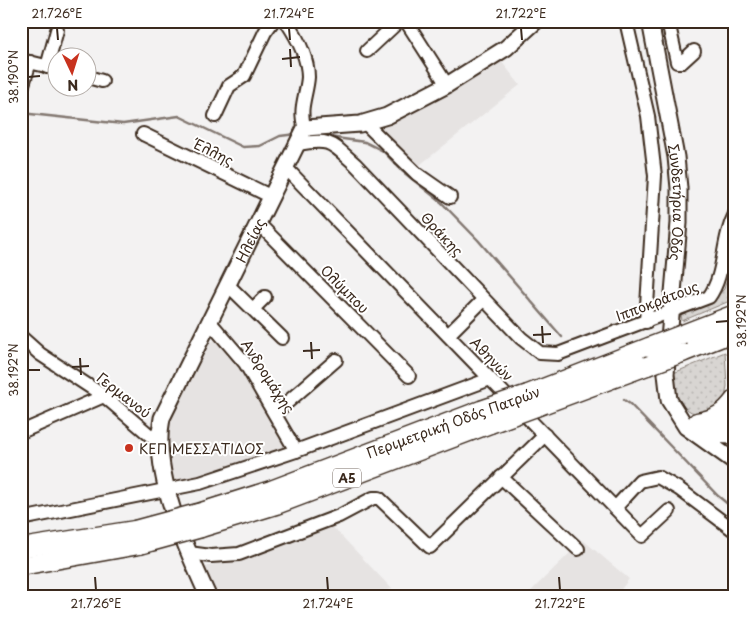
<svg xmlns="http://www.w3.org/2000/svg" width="756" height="617" font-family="'Playpen Sans',sans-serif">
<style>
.built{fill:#e6e3e2}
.grass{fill:url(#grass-dots);stroke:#8a8078}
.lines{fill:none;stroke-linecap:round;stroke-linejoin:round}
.stream{stroke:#827770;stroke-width:2.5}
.minor-casing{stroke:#3b2a1e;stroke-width:16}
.major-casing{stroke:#3b2a1e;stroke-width:19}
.highway-casing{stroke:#3b2a1e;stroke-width:21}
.minor{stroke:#fff;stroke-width:12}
.major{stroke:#fff;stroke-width:15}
.highway{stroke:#fff;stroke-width:18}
.highway-bridge-casing{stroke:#3b2a1e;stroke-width:21;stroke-linecap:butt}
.highway-bridge{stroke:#fff;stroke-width:18}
.ticks{fill:none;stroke:#3b2a1e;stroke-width:2}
.poi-dot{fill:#c8321e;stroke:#fff;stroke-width:2}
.labels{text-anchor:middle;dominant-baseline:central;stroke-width:4;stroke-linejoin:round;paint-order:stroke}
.shield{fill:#fff;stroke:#766a62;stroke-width:1}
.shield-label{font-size:12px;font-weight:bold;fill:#3b2a1e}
.street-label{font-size:14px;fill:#3b2a1e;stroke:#fff}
.poi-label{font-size:14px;fill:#3b2a1e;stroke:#fff;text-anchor:start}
.neatline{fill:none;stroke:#3b2a1e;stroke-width:2}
.ticks-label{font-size:12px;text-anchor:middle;fill:#3b2a1e}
</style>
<defs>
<pattern id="grass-dots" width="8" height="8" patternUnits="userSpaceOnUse" patternTransform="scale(1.25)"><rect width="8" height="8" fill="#d8d5d2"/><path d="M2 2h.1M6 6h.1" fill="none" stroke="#bab7b4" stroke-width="1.8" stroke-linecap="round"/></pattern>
</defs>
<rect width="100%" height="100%" fill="#f3f2f2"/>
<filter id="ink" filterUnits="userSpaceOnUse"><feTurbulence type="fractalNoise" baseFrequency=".02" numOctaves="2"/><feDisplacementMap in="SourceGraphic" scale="10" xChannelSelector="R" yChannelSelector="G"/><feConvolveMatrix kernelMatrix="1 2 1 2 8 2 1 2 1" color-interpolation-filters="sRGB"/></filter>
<g filter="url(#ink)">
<g class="built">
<path d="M498,57l22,28 -104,83 -38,-42z"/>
<path d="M220,338l18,20 53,91 -118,38 -7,-36 2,-25 40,-83z"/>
<path d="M330,524l62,65 -31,7h-146l-12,-28z"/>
<path d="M583,540l46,39 -13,17h-90z"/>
</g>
<g class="grass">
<path d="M735,232l-3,68 -50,21 -1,-6 31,-13 12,-13 4,-12 1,-24z"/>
<path d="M725,352l2,34 -3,18 -25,11c-22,-7 -23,-20 -28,-41z"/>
</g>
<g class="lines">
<g class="stream">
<path d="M21,113l102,11 56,-8 64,31 17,-1 20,-10 16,-2"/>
<path d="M314,135l51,7 18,9 19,20 39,31 37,38 84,97"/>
<path d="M624,400l6,4 88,92 17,14"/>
</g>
<defs>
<g id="minor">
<path d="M286,21c11,16 22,36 22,56 -1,17 -10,33 -3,51"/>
<path d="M406,21l41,64"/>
<path d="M626,21l22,95 7,60 -9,146"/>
<path d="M668,21l9,41h5l12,-11"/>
<path d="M367,51l32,-30"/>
<path d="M21,60l37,9"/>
<path d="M47,67l10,-37"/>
<path d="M88,77l14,4"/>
<path d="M21,91l9,-29"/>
<path d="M215,116l14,-30 15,-10 21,-44 8,-11"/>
<path d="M365,123l52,51 33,23"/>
<path d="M143,134l129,63"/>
<path d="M298,144c33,-6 33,-1 57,20l166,174 19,15 18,1 151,-57c17,-24 12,-56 26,-83"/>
<path d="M286,168l329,340 25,-27 18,-4 21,12 56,42"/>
<path d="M259,224l150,152"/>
<path d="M228,285l54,53"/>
<path d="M253,309l12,-12"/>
<path d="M209,321l36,42 51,88"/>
<path d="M448,335l35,-35"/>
<path d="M21,337l19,17 64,42 55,47"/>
<path d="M275,413l61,-53"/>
<path d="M21,432l83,-36"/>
<path d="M501,477l77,72"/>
<path d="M615,508l27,28 27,-25"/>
<path d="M21,519l179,-36 96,-32 194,-72"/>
<path d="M189,553l22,3 28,-2 100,-38 34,-18h6l51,49 115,-112"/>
</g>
<g id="major">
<path id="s1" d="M650,21l26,136 3,31v35l-13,151 3,26 17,27 49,35"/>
<path d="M699,423l36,1"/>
<path d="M698,435l37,1"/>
<path id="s2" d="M208,596c-23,-50 -57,-124 -46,-178l143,-290 55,-4 27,-8 60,-31 59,-37 30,-27"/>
</g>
<g id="highway">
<path d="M683,334l52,-20"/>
<path d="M682,353l53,-21"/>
<path d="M528,394l121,-47"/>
<path d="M539,406l108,-40"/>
<path d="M697,422c18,-3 27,-8 38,-23"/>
<path d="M198,513l73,-23 210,-80"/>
<path d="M201,528l75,-23 214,-81"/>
<path d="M21,548l114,-18"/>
<path d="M21,566l118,-21"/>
</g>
</defs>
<use href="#minor" class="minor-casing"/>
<use href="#major" class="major-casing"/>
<use href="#highway" class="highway-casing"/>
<use href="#minor" class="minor"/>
<use href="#major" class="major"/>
<use href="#highway" class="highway"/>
<defs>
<g id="highway-bridge">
<path d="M649,347l34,-13"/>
<path d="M647,366l35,-13"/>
<path d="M481,410l47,-16"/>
<path d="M490,424l49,-18"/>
<path d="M135,530l63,-17"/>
<path d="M139,545l62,-17"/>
</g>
</defs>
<use href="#highway-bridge" class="highway-bridge-casing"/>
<use href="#highway-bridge" class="highway-bridge"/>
</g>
</g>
<path class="ticks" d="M57,28l1,12M289,28l1,12M521,28l1,12M290,49l1,18M282,59l18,-2M28,77l12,-1M716,322l12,-1M542,326l1,17M533,335l18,-1M311,342l1,17M303,351l17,-1M80,358l1,17M72,367l17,-1M28,370h12M95,577l1,13M327,577l1,13M559,577l1,13"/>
<circle class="poi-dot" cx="129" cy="448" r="5"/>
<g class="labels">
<rect class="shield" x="333" y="468.5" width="28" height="19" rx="4"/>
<g class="shield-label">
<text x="347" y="478">Α5</text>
</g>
<g class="street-label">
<text transform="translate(214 152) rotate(26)">Έλλης</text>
<text stroke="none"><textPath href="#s1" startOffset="184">Συνδετήρια Οδός</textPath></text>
<text transform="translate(442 234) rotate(47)">Θράκης</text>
<text stroke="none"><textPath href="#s2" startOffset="385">Ηλείας</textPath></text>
<text transform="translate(345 289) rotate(45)">Ολύμπου</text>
<text transform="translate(657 301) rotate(-21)">Ιπποκράτους</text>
<text transform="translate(492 359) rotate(46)">Αθηνών</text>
<text transform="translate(268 376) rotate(57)">Ανδρομάχης</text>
<text transform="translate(124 395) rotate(38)">Γερμανού</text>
<text transform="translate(453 422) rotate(-20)">Περιμετρική Οδός Πατρών</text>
</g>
<g class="poi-label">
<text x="139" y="448">ΚΕΠ ΜΕΣΣΑΤΙΔΟΣ</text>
</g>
</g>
<rect width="756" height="617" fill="none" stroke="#fff" stroke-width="55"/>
<g transform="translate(72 72) rotate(176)"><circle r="24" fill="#ffffff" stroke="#b1aaa5"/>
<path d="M0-4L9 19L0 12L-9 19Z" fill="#c8321e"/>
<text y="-8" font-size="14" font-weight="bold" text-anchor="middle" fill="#3b2a1e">N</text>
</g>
<rect x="28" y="28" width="700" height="562" class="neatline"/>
<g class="ticks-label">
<text x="57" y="18">21.726°E</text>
<text x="289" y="18">21.724°E</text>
<text x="521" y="18">21.722°E</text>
<text transform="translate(14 77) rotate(-90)" y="4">38.190°N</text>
<text transform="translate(742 321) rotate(-90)" y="4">38.192°N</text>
<text transform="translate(14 370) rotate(-90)" y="4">38.192°N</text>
<text x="96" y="608">21.726°E</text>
<text x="328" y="608">21.724°E</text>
<text x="560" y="608">21.722°E</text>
</g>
</svg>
